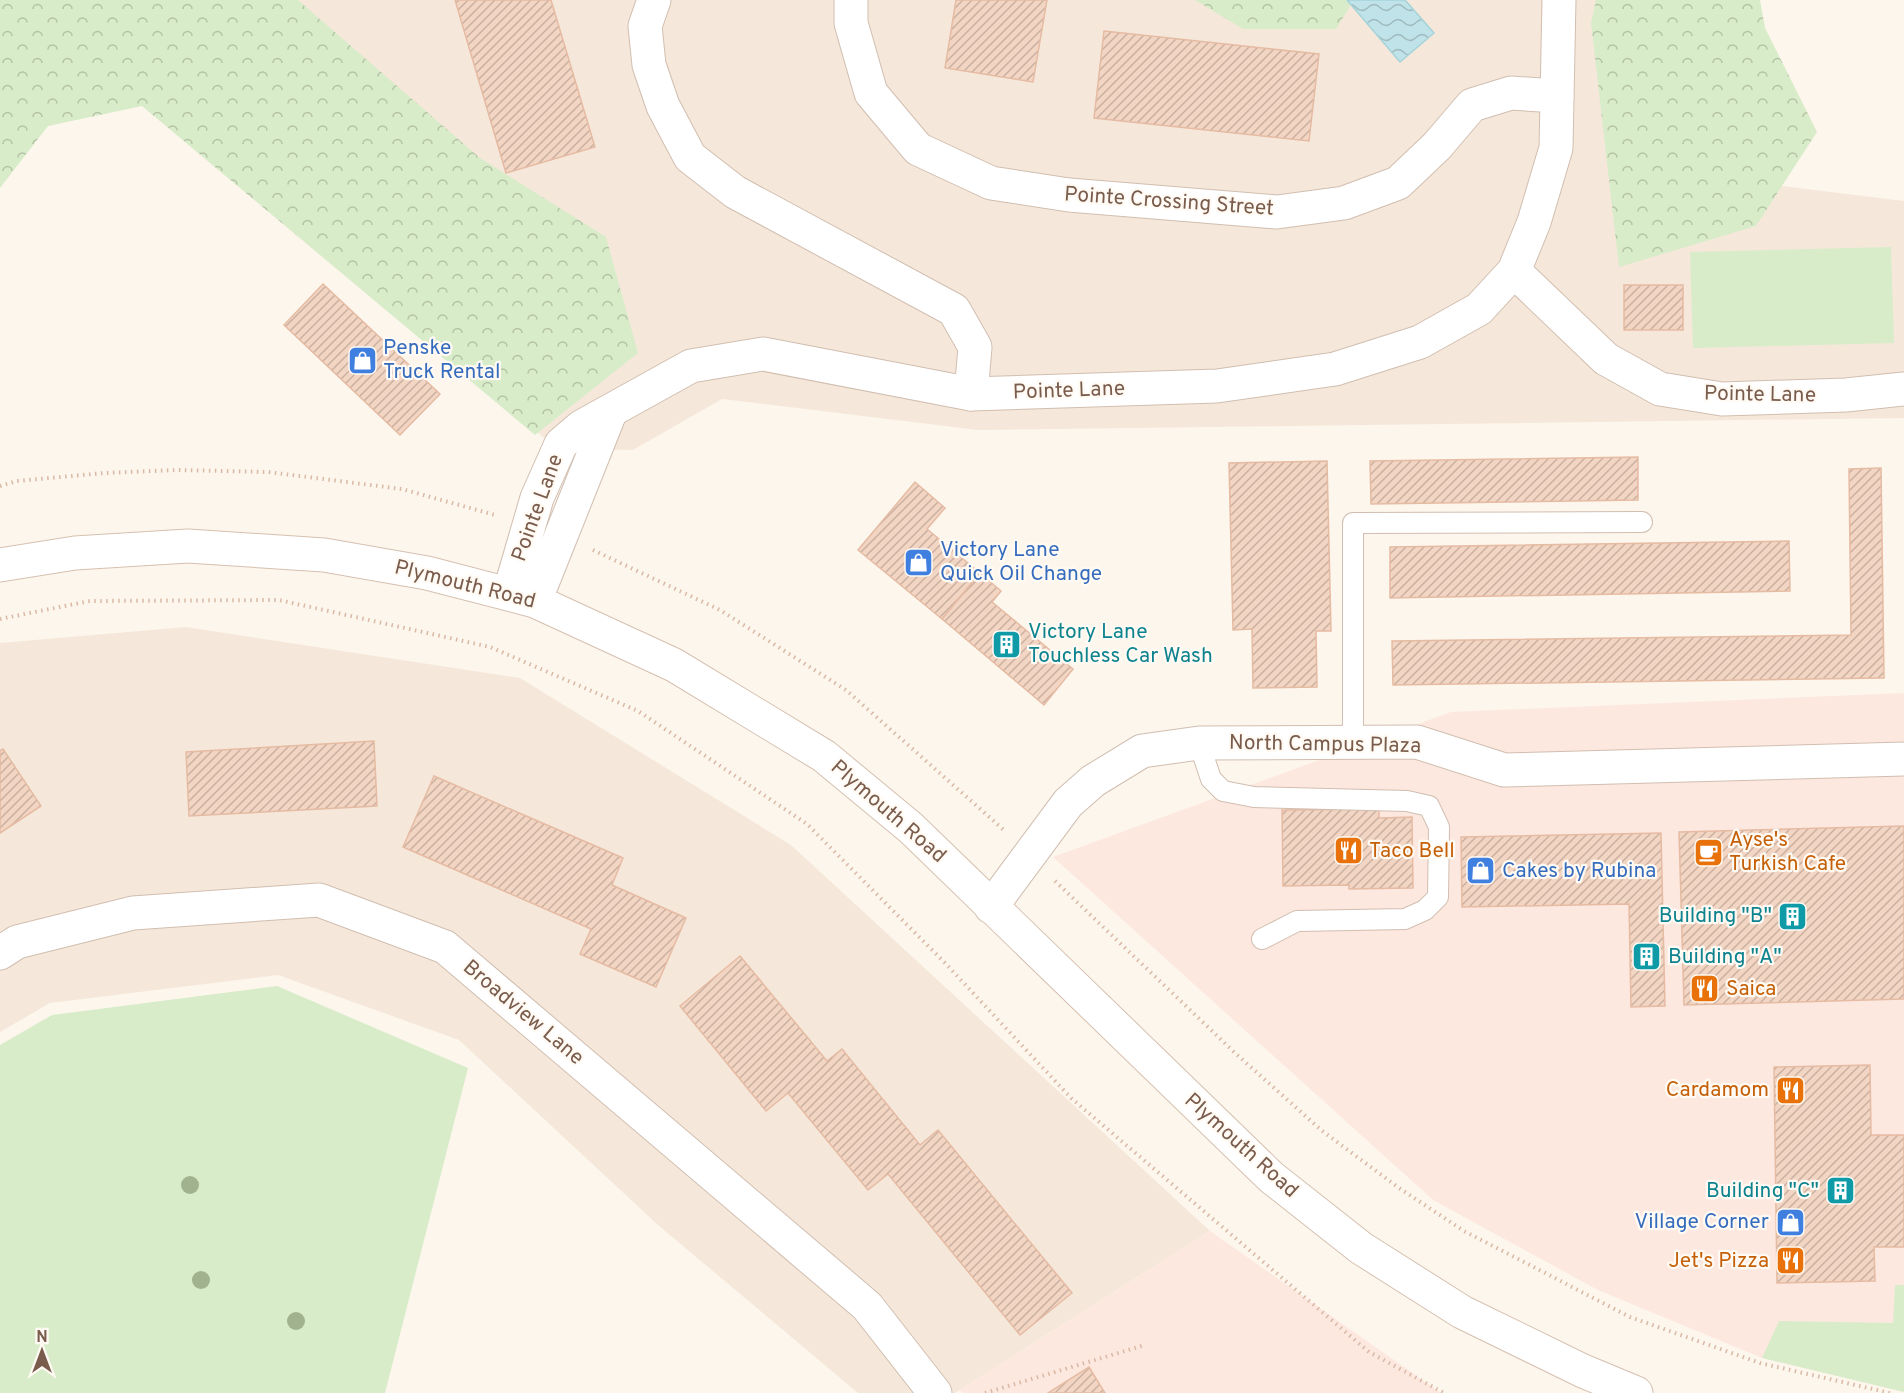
<svg xmlns="http://www.w3.org/2000/svg" width="1904" height="1393" font-family="Overpass,sans-serif">
<style>
.residential{fill:#f5e8da}
.commercial{fill:#fde8e0}
.grass{fill:#d8ecc9}
.forest{fill:url(#forest-crowns)}
.water{fill:url(#water-waves);stroke:#a5d3da;stroke-width:1.5}
.building{fill:url(#building-hatch);stroke:#e6bba3;stroke-width:1.5}
.lines{fill:none;stroke-linecap:round;stroke-linejoin:round}
.lane-casing{stroke:#d1beb0;stroke-width:22}
.street-casing{stroke:#d1beb0;stroke-width:35}
.secondary-casing{stroke:#d6c0b0;stroke-width:35}
.path{stroke:#d9b8a5;stroke-width:4;stroke-dasharray:1.5 4.5;stroke-linecap:butt}
.lane{stroke:#fff;stroke-width:20}
.street{stroke:#fff;stroke-width:33}
.secondary{stroke:#fff;stroke-width:33}
.tree{fill:#a0b28e}
.labels{text-anchor:middle;dominant-baseline:central;stroke-width:4.5;stroke-linejoin:round;paint-order:stroke}
.street-label{font-size:21px;fill:#7a5c4d;stroke:#fffaf3}
.shop-label{font-size:21px;fill:#366cbe;stroke:#fffaf3;text-anchor:start}
.culture-label{font-size:21px;fill:#0d838f;stroke:#fffaf3;text-anchor:start}
.food-label{font-size:21px;fill:#c56008;stroke:#fffaf3;text-anchor:start}
</style>
<defs>
<pattern id="forest-crowns" width="20" height="18" patternUnits="userSpaceOnUse" patternTransform="scale(1.5)"><rect width="20" height="18" fill="#d8ecc9"/><path d="M2 6a3 3 0 1 1 6 0M12 15a3 3 0 1 1 6 0" fill="none" stroke="#b4c2a5"/></pattern>
<pattern id="water-waves" width="16" height="10" patternUnits="userSpaceOnUse" patternTransform="scale(1.5)"><rect width="16" height="10" fill="#bfe3e8"/><path d="M0 5q4-4 8 0t8 0" fill="none" stroke="#a0bbbe"/></pattern>
<pattern id="building-hatch" width="6" height="6" patternUnits="userSpaceOnUse" patternTransform="scale(1.5)"><rect width="6" height="6" fill="#f3d5c3"/><path d="M-1 1l2-2M0 6l6-6M5 7l2-2" fill="none" stroke="#cab0a1"/></pattern>
</defs>
<rect width="100%" height="100%" fill="#fdf6ec"/>
<g class="residential">
<path d="M33,0h1628l6,172 237,29v217l-926,12 -256,-31 -89,51 -76,-1z"/>
<path d="M186,627l334,51 271,167 419,386 -255,162h-97l-200,-168 -199,-185 -181,-65 -228,28 -50,29v-389z"/>
</g>
<g class="commercial">
<path d="M1904,693v699l-142,-34 -164,-68 -165,-90 -380,-343 398,-145z"/>
<path d="M1210,1231l231,162h-479l-2,-3z"/>
</g>
<g class="grass">
<path d="M1891,247l3,96 -201,5 -3,-96z"/>
<path d="M277,986l191,82 -83,325h-385v-348l52,-30z"/>
<path d="M1895,1285h9v107l-142,-34 17,-37 114,2z"/>
</g>
<g class="forest">
<path d="M0,0h298l182,158 126,79 32,116 -103,82 -393,-329 -94,20 -48,62z"/>
<path d="M1195,0h159l-18,29h-93z"/>
<path d="M1596,0h164l5,28 52,104 -61,94 -137,41 -28,-244z"/>
</g>
<path class="water" d="M1347,0h58l29,33 -34,29z"/>
<g class="building">
<path d="M455,0h96l44,147 -89,26z"/>
<path d="M956,0h91l-14,82 -88,-14z"/>
<path d="M1104,31l215,23 -10,87 -215,-23z"/>
<path d="M323,284l117,110 -40,41 -116,-110z"/>
<rect x="1624" y="285" width="59" height="45"/>
<path d="M1638,457v43l-267,4 -1,-43z"/>
<path d="M1327,461l4,170h-15l1,56 -64,1 -1,-59 -19,1 -4,-167z"/>
<path d="M1881,468l3,210 -491,7 -1,-44 459,-6 -2,-166z"/>
<path d="M915,482l30,26 -18,21 53,44 -38,46 -84,-69z"/>
<path d="M1789,541l1,50 -400,7v-51z"/>
<path d="M980,573l21,18 -9,11 81,67 -29,36 -102,-86z"/>
<path d="M374,741l3,65 -188,10 -3,-64z"/>
<path d="M3,749l38,57 -41,27v-82z"/>
<path d="M434,776l189,82 -11,27 74,33 -30,69 -76,-33 11,-25 -188,-82z"/>
<path d="M1379,809v9l33,-1 1,71 -64,1v-4l-66,1 -1,-76z"/>
<path d="M1904,826v173l-220,6 -5,-173z"/>
<path d="M1661,833l4,173 -34,1 -2,-103 -167,3 -1,-70z"/>
<path d="M740,956l87,105 15,-12 78,96 18,-15 134,163 -52,42 -132,-161 -20,16 -80,-97 -22,18 -86,-105z"/>
<path d="M1870,1065l1,70h33v112h-30l1,34 -98,2 -3,-216z"/>
<path d="M1089,1367l16,26h-57z"/>
</g>
<g class="lines">
<defs>
<g id="lane">
<path d="M1353,742v-219l289,-1"/>
<path d="M1199,743l12,36 12,12 31,6 153,4 22,5 10,21 -1,70 -13,13 -20,9 -108,2 -35,18"/>
</g>
<g id="street">
<path d="M654,0l-9,26 4,39 14,41 27,51 45,35 219,118 21,37 -4,47"/>
<path d="M851,0v23l20,70 47,56 73,34 78,12 208,17 67,-9 54,-20 39,-37 35,-41 39,-12 46,3"/>
<path d="M1514,271l92,88 54,30 62,10 124,-4 58,-6"/>
<path d="M509,594l28,-96 24,-54 20,-17 110,-61 72,-12 208,40 246,-8 118,-17 85,-27 59,-33 35,-38 20,-49 22,-74 3,-148"/>
<path d="M535,601l75,-188"/>
<path d="M991,907l77,-104 25,-22 49,-30 57,-8 218,-1 87,28 400,-11"/>
<path d="M0,953l17,-11 116,-29 186,-13 126,47 422,359 68,87"/>
</g>
<path id="secondary" d="M0,565l75,-12 113,-7 136,9 103,18 108,28 139,64 150,91 87,72 360,349 90,71 101,64 121,59 53,22"/>
</defs>
<use href="#lane" class="lane-casing"/>
<use href="#street" class="street-casing"/>
<use href="#secondary" class="secondary-casing"/>
<g class="path">
<path d="M0,486l17,-5 87,-8 73,-3 91,2 134,17 93,26"/>
<path d="M593,550l127,60 126,80 159,141"/>
<path d="M0,619l90,-18 189,-1 211,47 148,64 169,113 139,140 125,134 298,254 75,41"/>
<path d="M1055,881l178,170 88,79 78,58 65,43 166,86 130,46 130,30"/>
<path d="M985,1393l160,-48"/>
</g>
<use href="#lane" class="lane"/>
<use href="#street" class="street"/>
<use href="#secondary" class="secondary"/>
</g>
<g class="tree">
<circle cx="190" cy="1185" r="9"/>
<circle cx="201" cy="1280" r="9"/>
<circle cx="296" cy="1321" r="9"/>
</g>
<defs>
<symbol id="shop-square" viewBox="-11 -11 22 22"><rect x="-9" y="-9" width="18" height="18" rx="4" fill="#3f7fe0" stroke="#fffaf3"/><path d="M-5-2.5h2.3a2.7 3.5 0 0 1 5.4 0H5L5.5 6h-11ZM-1.5-2.5h3a1.5 2.3 0 0 0-3 0Z" fill="#fff"/></symbol>
<symbol id="building-square" viewBox="-11 -11 22 22"><rect x="-9" y="-9" width="18" height="18" rx="4" fill="#0f9aa8" stroke="#fffaf3"/><path d="M-4-6H4V6H1V3H-1V6H-4ZM-2.5-4.3h1.7v1.8h-1.7ZM.8-4.3h1.7v1.8H.8ZM-2.5-1h1.7V.8h-1.7ZM.8-1h1.7V.8H.8Z" fill="#fff"/></symbol>
<symbol id="restaurant-square" viewBox="-11 -11 22 22"><rect x="-9" y="-9" width="18" height="18" rx="4" fill="#e8710a" stroke="#fffaf3"/><path d="M-5-6h1v4h1v-4h1v4h1v-4h1v5L-1.5 .5V6h-2V.5L-5-1ZM5-6V6H3V1.5H1.5Q1.5-4 5-6Z" fill="#fff"/></symbol>
<symbol id="cafe-square" viewBox="-11 -11 22 22"><rect x="-9" y="-9" width="18" height="18" rx="4" fill="#e8710a" stroke="#fffaf3"/><path d="M-5.5-4.5H6V0H3Q3 3.5 0 3.5H-2.5Q-5.5 3.5-5.5 0ZM3-3.2v2h1.7v-2ZM-6 4.5H4V6H-6Z" fill="#fff"/></symbol>
</defs>
<g fill-rule="evenodd">
<use href="#shop-square" x="346" y="344" width="33" height="33"/>
<use href="#shop-square" x="902" y="546" width="33" height="33"/>
<use href="#building-square" x="990" y="628" width="33" height="33"/>
<use href="#restaurant-square" x="1332" y="834" width="33" height="33"/>
<use href="#cafe-square" x="1692" y="836" width="33" height="33"/>
<use href="#shop-square" x="1464" y="854" width="33" height="33"/>
<use href="#building-square" x="1776" y="900" width="33" height="33"/>
<use href="#building-square" x="1630" y="940" width="33" height="33"/>
<use href="#restaurant-square" x="1688" y="972" width="33" height="33"/>
<use href="#restaurant-square" x="1774" y="1074" width="33" height="33"/>
<use href="#building-square" x="1824" y="1174" width="33" height="33"/>
<use href="#shop-square" x="1774" y="1206" width="33" height="33"/>
<use href="#restaurant-square" x="1774" y="1244" width="33" height="33"/>
</g>
<g class="labels">
<g class="street-label">
<text transform="translate(1169 202) rotate(4)">Pointe Crossing Street</text>
<text transform="translate(1069 391) rotate(-2)">Pointe Lane</text>
<text transform="translate(1760 395) rotate(1)">Pointe Lane</text>
<text transform="translate(538 508) rotate(-70)">Pointe Lane</text>
<text transform="translate(465 585) rotate(14)">Plymouth Road</text>
<text transform="translate(1325 745) rotate(1)">North Campus Plaza</text>
<text transform="translate(888 812) rotate(41)">Plymouth Road</text>
<text transform="translate(523 1013) rotate(40)">Broadview Lane</text>
<text transform="translate(1241 1146) rotate(42)">Plymouth Road</text>
</g>
<g class="shop-label">
<text x="383" y="348">Penske<tspan x="383" dy="24">Truck Rental</tspan></text>
<text x="940" y="550">Victory Lane<tspan x="940" dy="24">Quick Oil Change</tspan></text>
<text x="1502" y="871">Cakes by Rubina</text>
<text x="1769" y="1222" text-anchor="end">Village Corner</text>
</g>
<g class="culture-label">
<text x="1028" y="632">Victory Lane<tspan x="1028" dy="24">Touchless Car Wash</tspan></text>
<text x="1772" y="916" text-anchor="end">Building "B"</text>
<text x="1668" y="957">Building "A"</text>
<text x="1819" y="1191" text-anchor="end">Building "C"</text>
</g>
<g class="food-label">
<text x="1729" y="840">Ayse's<tspan x="1729" dy="24">Turkish Cafe</tspan></text>
<text x="1369" y="851">Taco Bell</text>
<text x="1726" y="989">Saica</text>
<text x="1769" y="1090" text-anchor="end">Cardamom</text>
<text x="1769" y="1261" text-anchor="end">Jet's Pizza</text>
</g>
</g>
<g transform="translate(42 1351)" stroke="#fffaf3" stroke-width="4.5" paint-order="stroke">
<path d="M0-4.5L10 22L0 15L-10 22Z" fill="#7a5c4d"/>
<text y="-9" font-size="16" font-weight="bold" text-anchor="middle" fill="#7a5c4d">N</text>
</g>
</svg>
